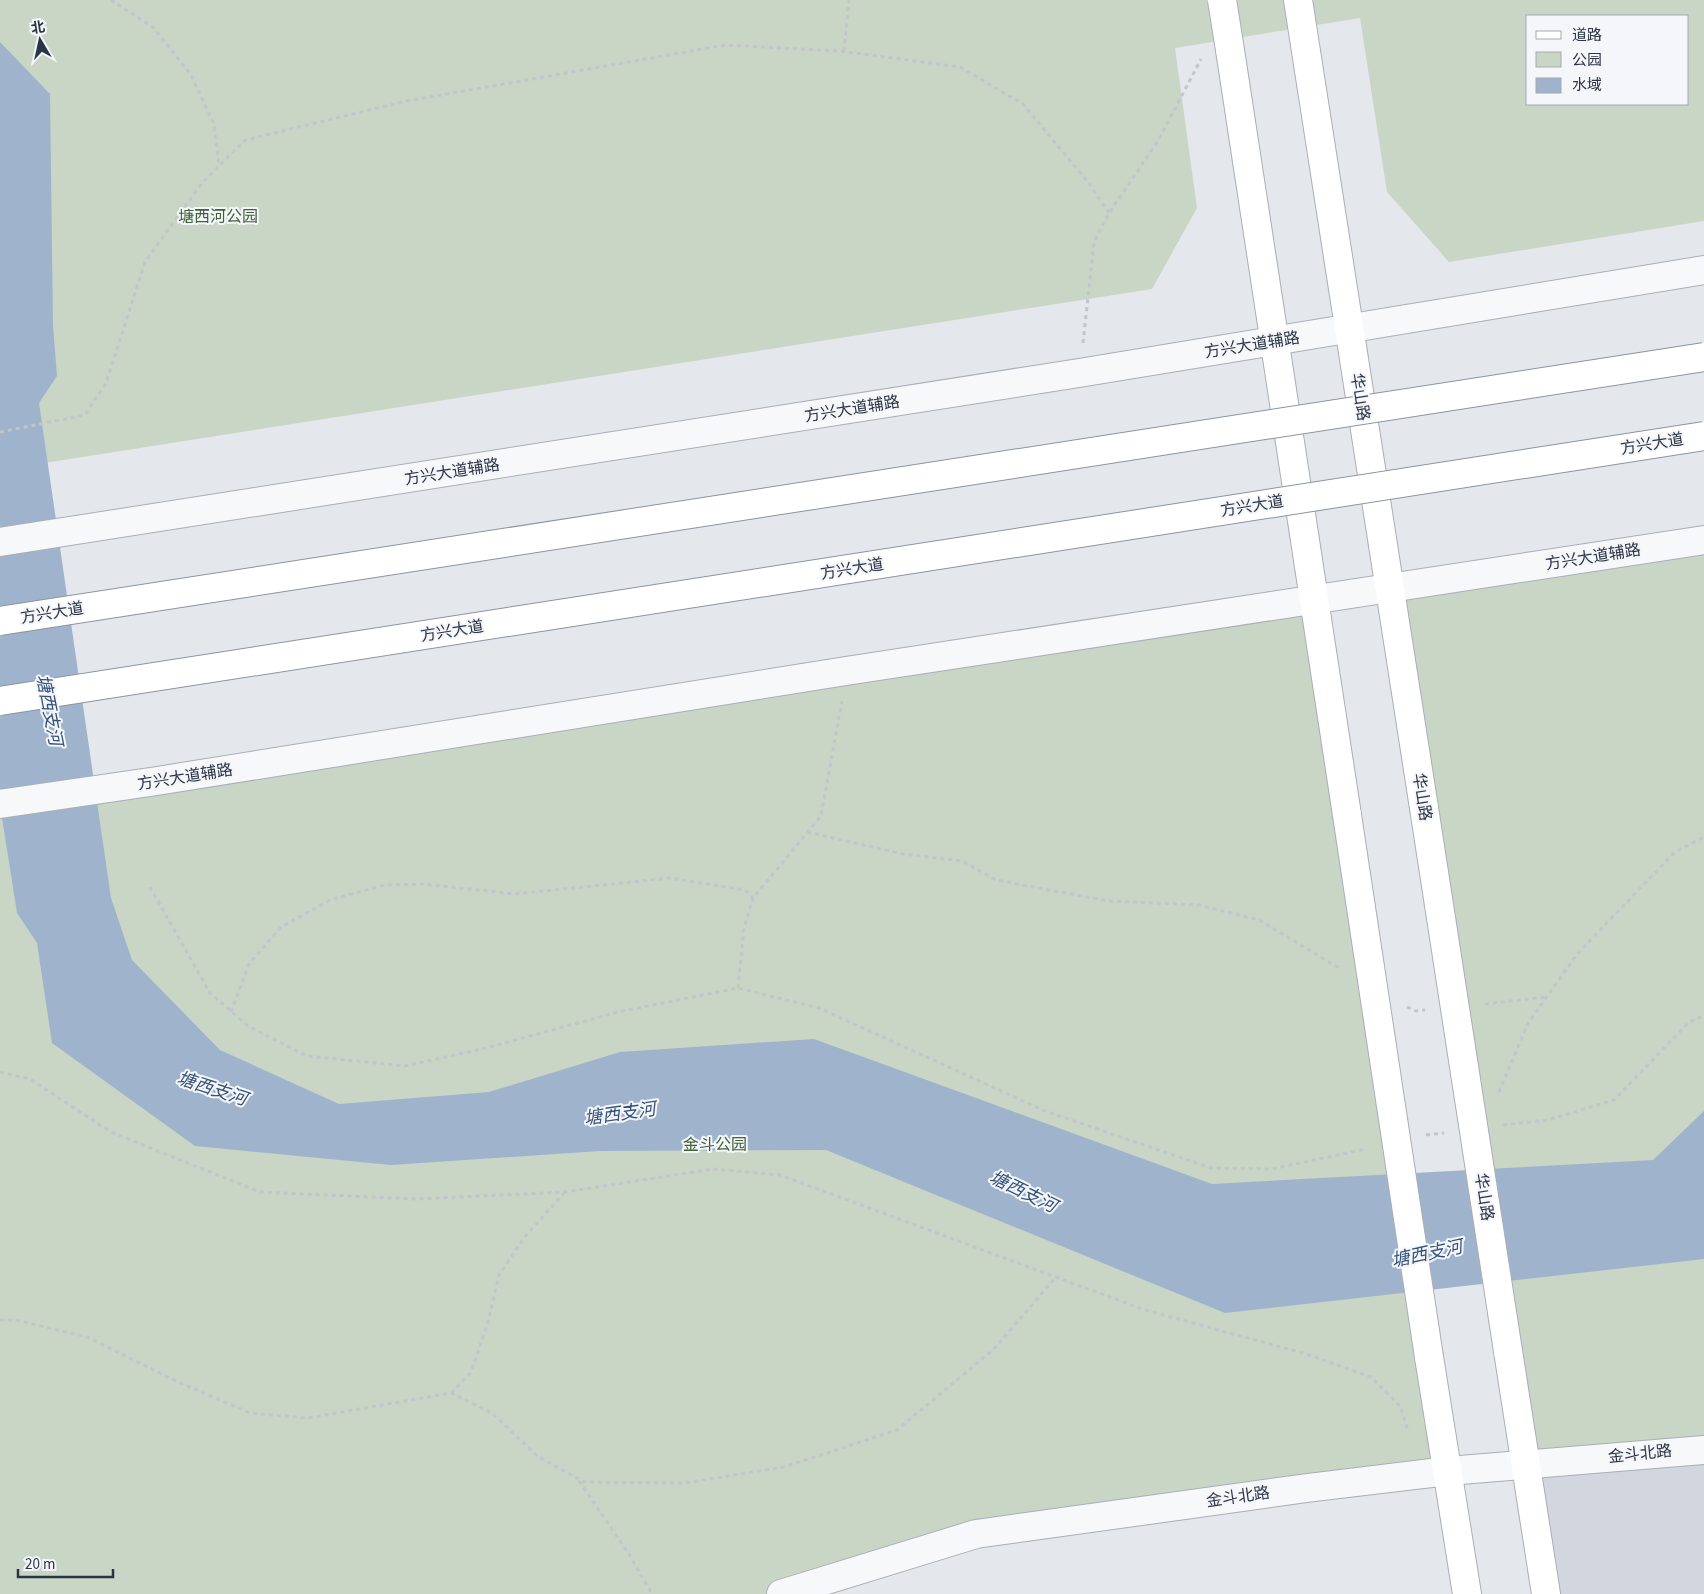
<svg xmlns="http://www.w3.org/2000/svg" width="1704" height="1594" font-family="'Source Sans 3','Noto Sans SC',sans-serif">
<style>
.built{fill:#d2d6de}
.green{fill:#c9d6c5;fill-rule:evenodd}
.water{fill:#9fb4cc}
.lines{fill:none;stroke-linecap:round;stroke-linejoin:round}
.tertiary-casing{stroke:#a9aeb7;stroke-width:30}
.secondary-casing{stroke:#a9aeb7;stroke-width:30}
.path{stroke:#c2c5cb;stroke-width:3;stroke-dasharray:4 4;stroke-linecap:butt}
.tertiary{stroke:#f7f8fa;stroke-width:28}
.secondary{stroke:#fff;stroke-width:28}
.secondary-bridge-casing{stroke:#a9aeb7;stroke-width:30;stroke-linecap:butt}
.trunk-bridge-casing{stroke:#8b94a3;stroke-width:30;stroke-linecap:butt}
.secondary-bridge{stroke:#fff;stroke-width:28}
.trunk-bridge{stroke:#fff;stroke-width:28}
.labels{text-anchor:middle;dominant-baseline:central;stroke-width:4;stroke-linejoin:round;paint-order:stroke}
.park-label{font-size:16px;fill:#3f6138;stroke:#f4f6f9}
.street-label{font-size:16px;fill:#2b3445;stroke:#f4f6f9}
.water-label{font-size:18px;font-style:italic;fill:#34527a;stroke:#f4f6f9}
</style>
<rect width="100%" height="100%" fill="#e4e7ec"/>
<path class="built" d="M1704,1450v144h-158l-19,-128z"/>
<g class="green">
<path d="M0,0h1704v221l-255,41 -62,-70 -27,-174 -185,30 22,160 -45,81 -1152,181zM1528,16h160v88h-160z"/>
<path d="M1704,540v910l-177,16 -138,-878z"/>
<path d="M1313,599l135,872 -472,63 -195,60h-781v-790z"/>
</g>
<path class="water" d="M0,42l50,52 3,232 4,50 -18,27 72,495 21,62 88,90 119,54 150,-12 131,-40 194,-13 398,145 441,-24 51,-49v148l-479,54 -399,-163 -226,1 -209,14 -196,-19 -143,-103 -15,-100 -20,-30 -17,-108z"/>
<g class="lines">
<defs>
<g id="tertiary">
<path d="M0,542l1079,-169 625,-103"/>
<path d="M0,804l157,-23 689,-110 858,-131"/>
<path d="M781,1594l195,-60 331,-46 141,-17 256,-21"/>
</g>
<g id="secondary">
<path d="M1298,0l126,808"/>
<path d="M1230,50l117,765"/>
<path d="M1508,1351l38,243"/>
<path d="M1429,1357l38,237"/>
</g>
</defs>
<use href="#tertiary" class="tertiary-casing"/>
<use href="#secondary" class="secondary-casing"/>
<g class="path">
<path d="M111,0l43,28 37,47 23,49 5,41"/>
<path d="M844,51l5,-51"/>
<path d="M1083,343l11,-101 15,-29 49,-72 43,-82"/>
<path d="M0,432l85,-17 21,-32 39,-121 57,-79 43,-43 162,-39 318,-56 115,6 120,16 63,37 65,78 21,31"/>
<path d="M807,832l96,22 59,7 34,19 42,8 71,13 90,4 60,15 80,48"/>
<path d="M150,887l60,106 38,33 59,30 98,10 81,-18 132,-36 120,-24 81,20 226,103 166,57 61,1 94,-20"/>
<path d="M738,988l6,-60 9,-30 68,-82 21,-115"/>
<path d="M1485,1004l61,-7"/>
<path d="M1407,1007l9,4 9,-1"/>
<path d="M231,1012l18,-48 32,-37 49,-27 54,-15 39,-1 92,10 155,-16 75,12 8,8"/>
<path d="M0,1072l30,7 81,53 149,60 156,7 149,-7 148,-23 67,6 365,135 158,43 68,24 29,29 8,24"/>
<path d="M1499,1092l29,-69 50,-70 97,-101 29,-15"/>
<path d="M1503,1125l45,-5 66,-20 75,-78 15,-6"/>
<path d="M1426,1135l18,-2"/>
<path d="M0,1320h16l71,17 91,45 72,31 58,5 143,-25 41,20 45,43 47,26 100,1 100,-16 113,-37 97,-81 62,-72"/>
<path d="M451,1393l20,-21 17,-50 11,-47 25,-37 41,-46"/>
<path d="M579,1481l50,73 23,40"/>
</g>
<use href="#tertiary" class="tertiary"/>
<use href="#secondary" class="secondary"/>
<defs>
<g id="secondary-bridge">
<path d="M1222,0l8,50"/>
<path d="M1424,808l84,543"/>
<path d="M1347,815l82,542"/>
</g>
<g id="trunk-bridge">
<path d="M0,621l1704,-264"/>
<path d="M0,701l1704,-265"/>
</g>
</defs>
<use href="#secondary-bridge" class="secondary-bridge-casing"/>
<use href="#trunk-bridge" class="trunk-bridge-casing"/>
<use href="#secondary-bridge" class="secondary-bridge"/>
<use href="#trunk-bridge" class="trunk-bridge"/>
</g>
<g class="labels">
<g class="park-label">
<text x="218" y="217">塘西河公园</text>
<text x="715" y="1145">金斗公园</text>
</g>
<g class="street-label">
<text transform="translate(1252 345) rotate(-9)">方兴大道辅路</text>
<text transform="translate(1360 397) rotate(81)">华山路</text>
<text transform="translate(852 409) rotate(-9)">方兴大道辅路</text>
<text transform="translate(1652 444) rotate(-9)">方兴大道</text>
<text transform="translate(452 472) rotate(-9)">方兴大道辅路</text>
<text transform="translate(1252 506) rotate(-9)">方兴大道</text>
<text transform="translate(1593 557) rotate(-9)">方兴大道辅路</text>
<text transform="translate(852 569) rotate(-9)">方兴大道</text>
<text transform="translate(52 613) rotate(-9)">方兴大道</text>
<text transform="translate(452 631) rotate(-9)">方兴大道</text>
<text transform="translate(185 777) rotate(-9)">方兴大道辅路</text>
<text transform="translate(1422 797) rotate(81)">华山路</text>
<text transform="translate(1484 1197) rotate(81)">华山路</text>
<text transform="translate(1640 1454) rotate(-6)">金斗北路</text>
<text transform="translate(1238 1497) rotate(-8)">金斗北路</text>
</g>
<g class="water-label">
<text transform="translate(49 710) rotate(79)">塘西支河</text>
<text transform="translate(212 1089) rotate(18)">塘西支河</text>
<text transform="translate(620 1114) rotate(-8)">塘西支河</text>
<text transform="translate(1023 1192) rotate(26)">塘西支河</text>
<text transform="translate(1427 1254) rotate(-12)">塘西支河</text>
</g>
</g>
<rect x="1526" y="15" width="162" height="90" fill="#f4f6f9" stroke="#a4a8b1"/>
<rect x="1536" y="31" width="25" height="8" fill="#ffffff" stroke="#a4a8b1"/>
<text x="1572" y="40" font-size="15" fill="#2b3445">道路</text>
<rect x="1536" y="52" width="25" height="15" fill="#c9d6c5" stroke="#a4a8b1"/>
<text x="1572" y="65" font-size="15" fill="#2b3445">公园</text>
<rect x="1536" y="78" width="25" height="15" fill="#9fb4cc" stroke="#a4a8b1"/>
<text x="1572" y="90" font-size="15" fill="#2b3445">水域</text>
<g transform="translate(40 40) rotate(351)" stroke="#f4f6f9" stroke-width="4" paint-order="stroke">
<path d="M0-4L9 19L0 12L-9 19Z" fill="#2b3445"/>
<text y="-8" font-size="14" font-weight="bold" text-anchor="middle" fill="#2b3445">北</text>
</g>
<path d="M18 1569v8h95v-8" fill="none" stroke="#2b3445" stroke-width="2.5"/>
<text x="25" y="1569" font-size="15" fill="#2b3445" stroke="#f4f6f9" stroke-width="4" paint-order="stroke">20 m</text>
</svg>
